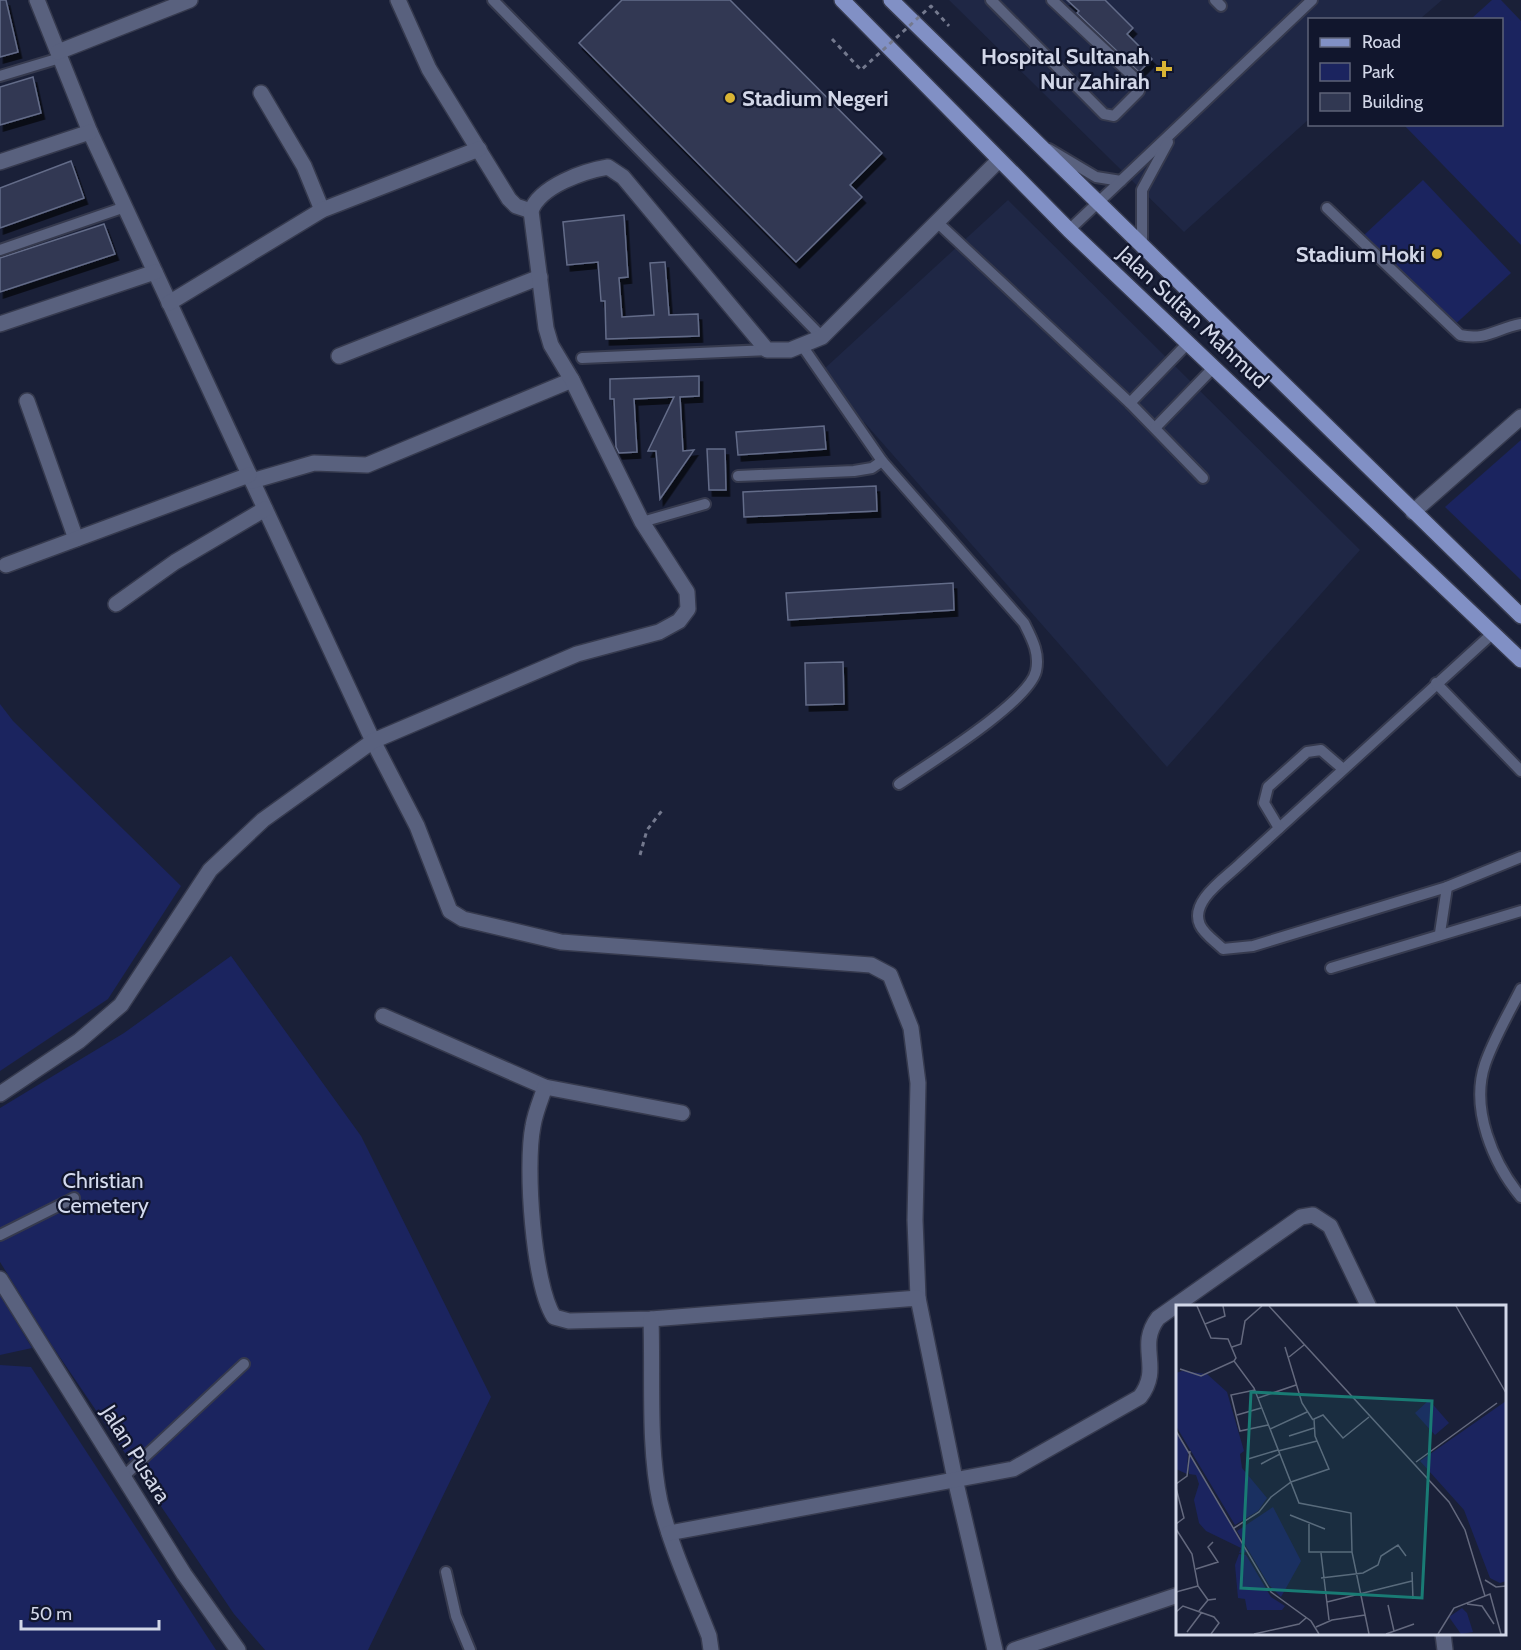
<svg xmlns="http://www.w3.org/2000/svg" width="1521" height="1650" font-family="Cabin,sans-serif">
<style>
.built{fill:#1f2745}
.green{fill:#1b245f}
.building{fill:#313852;stroke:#646c89;stroke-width:1.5;filter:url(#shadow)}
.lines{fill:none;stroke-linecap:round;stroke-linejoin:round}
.lane-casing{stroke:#363a4e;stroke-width:14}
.street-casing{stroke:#363a4e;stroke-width:18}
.primary-casing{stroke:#363a4e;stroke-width:18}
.path{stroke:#74798e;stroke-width:3;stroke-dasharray:4.5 4.5;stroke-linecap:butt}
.lane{stroke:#59617e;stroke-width:10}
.street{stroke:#59617e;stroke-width:15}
.primary{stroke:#8190c5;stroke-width:15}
.path-bridge{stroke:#74798e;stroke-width:3;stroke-dasharray:4.5 4.5;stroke-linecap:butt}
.poi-dot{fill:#d9b434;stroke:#11162d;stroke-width:2}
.labels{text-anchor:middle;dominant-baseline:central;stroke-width:4.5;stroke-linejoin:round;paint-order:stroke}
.poi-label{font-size:22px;font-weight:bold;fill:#d2d7e8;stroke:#11162d;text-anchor:end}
.street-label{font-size:22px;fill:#d2d7e8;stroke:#11162d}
.park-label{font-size:22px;fill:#d3daee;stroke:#11162d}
.inset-road{fill:none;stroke:#64697e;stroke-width:1.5}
.view{fill:#197b74;fill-opacity:0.15;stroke:#197b74;stroke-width:3}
.inset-edge{fill:none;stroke:#d2d7e8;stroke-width:3}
</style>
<defs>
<filter id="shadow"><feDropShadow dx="3.5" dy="6" stdDeviation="0" flood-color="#0009"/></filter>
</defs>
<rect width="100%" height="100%" fill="#1a2038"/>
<g class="built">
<path d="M949,0h493l-22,19 -110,1 -1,99 -125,113z"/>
<path d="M1008,200l352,350 -193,217 -303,-345 -4,3 -37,-55z"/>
</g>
<g class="green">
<path d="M1492,0h9l20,21v224l-117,-120 98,-1v-104l-31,-1z"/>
<path d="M1423,180l88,93 -61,56 -87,-93z"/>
<path d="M1521,440v140l-76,-73z"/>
<path d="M0,704l13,17 168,165 -73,113 -108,72z"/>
<path d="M231,956l130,180 130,261 -123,253h-103l-31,-36 -183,-270 -51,-82v-154l124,-75z"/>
<path d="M0,1295l32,53 -32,7z"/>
<path d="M0,1365l31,2 185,283h-216z"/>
</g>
<g class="building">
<path d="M0,0h6l12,52 -18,5z"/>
<path d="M622,0h108l152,153 -32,32 12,12 -66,65 -217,-219z"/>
<path d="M1067,0h38l28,28 -6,6 25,25 -13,13 -62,-59 2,-2z"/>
<path d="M33,77l8,36 -41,12v-38z"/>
<path d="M71,161l13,37 -84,30v-40z"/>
<path d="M624,215l4,62 -9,1 3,39 32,-2 -4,-52 15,-1 4,53 29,-1 1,22 -93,3 -1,-38h-4l-3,-39 -31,3 -4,-43z"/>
<path d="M104,224l11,30 -115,38v-34z"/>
<path d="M699,376v20l-19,1 3,54 11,-1 -34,49 -4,-48h-8l26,-54 -40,2 3,53 -18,1 -3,-6 -2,-48h-4v-20z"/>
<path d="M824,426l2,23 -88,6 -2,-23z"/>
<path d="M707,449h18l1,41h-17z"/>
<path d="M876,486l1,25 -133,6 -1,-25z"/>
<path d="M953,583l1,27 -166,10 -2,-27z"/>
<path d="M843,662l1,42 -38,1 -1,-42z"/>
</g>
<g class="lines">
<defs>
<g id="lane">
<path d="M493,0l329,337"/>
<path d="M991,0l113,114 10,2 25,-25 1,-8 -88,-83"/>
<path d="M1215,0l6,6"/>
<path d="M0,76l60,-18"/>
<path d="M1049,149l47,28 25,4"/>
<path d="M1327,208l133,127c27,6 37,-7 61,-11"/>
<path d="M937,222l193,181 73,75"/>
<path d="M1069,230l243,-230"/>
<path d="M1142,248v-58l26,-48"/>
<path d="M0,250l125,-43"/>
<path d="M803,347l79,114 142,162c8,16 16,30 12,48 -7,31 -108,93 -137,113"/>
<path d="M582,358l185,-8"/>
<path d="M1130,403l58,-60"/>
<path d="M1155,428l59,-61"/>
<path d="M738,476l116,-5 18,-3 10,-7"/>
<path d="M642,522l63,-18"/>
<path d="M1493,633l-252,230c-15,15 -52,38 -41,62 4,9 16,17 23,24l30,-3 194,-59 74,-30"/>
<path d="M1436,683l85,88"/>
<path d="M1279,828l-15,-25 4,-16 39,-35 14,-2 22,19"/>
<path d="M1440,933l7,-46"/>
<path d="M1331,968l190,-57"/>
<path d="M1521,989c-12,24 -27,49 -36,75 -15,45 8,99 36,133"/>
<path d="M0,1235l74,-37"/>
<path d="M123,1477l121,-113"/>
<path d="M446,1572l10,44 14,34"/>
</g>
<g id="street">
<path d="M37,0l53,132 283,609 44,85 33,85 13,8 98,23 310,23 19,10 21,53 7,55 -3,137 3,78"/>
<path d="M398,0l31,69 80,130 7,7 15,5"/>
<path d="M58,52l132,-52"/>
<path d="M261,93l43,73 18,44"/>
<path d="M0,162l90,-30"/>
<path d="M169,303l153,-93 157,-61"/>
<path d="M0,324l155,-52"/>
<path d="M339,356l201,-79"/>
<path d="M27,401l49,138"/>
<path d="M252,481l62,-18 53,2 205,-85"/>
<path d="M1413,512l108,-95"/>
<path d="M6,565l243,-90"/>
<path d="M116,604l59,-42 90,-53"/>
<path d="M383,1016l162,71 137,26"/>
<path d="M545,1087c-4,12 -10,26 -12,39 -8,40 0,158 21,191l15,4 82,-2 267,-21 37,181 40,171"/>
<path d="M0,1094l79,-53 42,-36 89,-135 53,-50 110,-79 204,-87 82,-22 20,-11 9,-12 -1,-17 -45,-70 -70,-142 -21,-35 -5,-17 -15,-117c9,-25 53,-40 77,-44l15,10 144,173h23l32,-13 177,-177"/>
<path d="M0,1279l184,295 54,76"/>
<path d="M651,1319c2,58 -3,127 9,183 11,46 32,90 49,134l2,14"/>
<path d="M669,1533l344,-64 127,-72c23,-30 -4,-50 18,-79l143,-101 12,-2 17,11 38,79"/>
<path d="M1443,1634l2,16"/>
<path d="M1014,1650l164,-55"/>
</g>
<g id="primary">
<path d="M842,0l227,230 452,430"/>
<path d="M891,0l630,616"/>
</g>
</defs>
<use href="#lane" class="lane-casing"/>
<use href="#street" class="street-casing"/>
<use href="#primary" class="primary-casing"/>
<path class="path" d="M640,855l7,-25 17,-22"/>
<use href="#lane" class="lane"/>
<use href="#street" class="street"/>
<use href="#primary" class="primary"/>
<path class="path-bridge" d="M832,39l29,31 70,-64 18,20"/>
</g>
<g class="poi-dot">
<path d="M1161 60h6v6h6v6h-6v6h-6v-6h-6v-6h6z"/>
<circle cx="730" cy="98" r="6"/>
<circle cx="1437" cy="254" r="6"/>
</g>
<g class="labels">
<g class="poi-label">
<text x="1150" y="56">Hospital Sultanah<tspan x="1150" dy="25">Nur Zahirah</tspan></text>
<text x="742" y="98" text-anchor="start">Stadium Negeri</text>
<text x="1425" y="254">Stadium Hoki</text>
</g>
<g class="street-label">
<text transform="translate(1193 317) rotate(43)">Jalan Sultan Mahmud</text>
<text transform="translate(136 1454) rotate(58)">Jalan Pusara</text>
</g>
<g class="park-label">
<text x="103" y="1180">Christian<tspan x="103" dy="25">Cemetery</tspan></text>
</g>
</g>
<g transform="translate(1176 1305)">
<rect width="330" height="330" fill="#1a2038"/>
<path d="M6,66l25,3 20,18 17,59 -4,3 2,14 25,30 -9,13 -23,14 -59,-99v-53zM253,95l20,23 -14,12 -20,-22zM330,96v180l-6,2 -10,-5 -26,-68 -44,-49zM0,127l12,19 -1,23 -11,-5zM13,149l58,98 -8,1 2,-5 -35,-17 -7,-8 -5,-23 5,-16 -3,-9 -7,-1zM97,202l28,54 -20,36 -12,-12 -32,-54zM63,249l7,1 25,42 14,9 -3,4h-35l-2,-11 -7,-1 -3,-33zM286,303l5,5 6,19 -12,2 -12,-17z" fill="#1b245f"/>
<path class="inset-road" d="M21,1l14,32 17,1 8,19 -2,3 20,27 45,115 52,10 1,39M93,1l180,196 16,28 20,66M280,1l50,87M29,19l20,-8 -2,-10M56,42l9,-3 4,-23 17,-15M109,42l17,56 11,17M113,52l15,-12M4,64l21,7 33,-15M79,85l-24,5 9,36 28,-6M82,93l38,-13M61,110l24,-7M94,124l37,-17M0,126l95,161 40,29 8,13M113,131l25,-8M102,146l39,-10M72,154l30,-9M240,157l81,-59M85,159l19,-10M0,179l11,-8 3,-25M0,183l8,30 -8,6M114,210l35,14M133,219v28h43l17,82M58,223l25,-16 12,-15 20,-15 38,-13 -14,-33 -1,-17 9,-4 20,23 26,-21M0,224l16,25 6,32 10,14M145,248l8,67M20,264l22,-7 -10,-15 5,-5M236,267l1,27M145,273l42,-5 15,-8 3,-9 17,-11 8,11M309,275l11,7 10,-1M0,287l22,-6M151,297l85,-21M291,299l15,2 12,18M212,300l6,26M23,306l9,-11 8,-1M0,307l7,-6 31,11 5,6 -8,11M140,322l16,-7 33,-5M11,327l15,-20M78,329l45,-10 7,-6M210,329l28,-10M262,329l16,-26 36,-14 11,40"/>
<path class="view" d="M75,87l181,9 -10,197 -181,-10z"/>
<rect width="330" height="330" class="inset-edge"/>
</g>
<rect x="1308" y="18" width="195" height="108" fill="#11162d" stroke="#5e6378" stroke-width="1.5"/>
<rect x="1320" y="38" width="30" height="9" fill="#8190c5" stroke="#5e6378" stroke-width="1.5"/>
<text x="1362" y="48" font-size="18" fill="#d2d7e8">Road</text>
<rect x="1320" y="63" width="30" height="18" fill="#1b245f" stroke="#5e6378" stroke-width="1.5"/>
<text x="1362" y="78" font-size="18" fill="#d2d7e8">Park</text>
<rect x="1320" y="93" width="30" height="18" fill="#313852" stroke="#5e6378" stroke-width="1.5"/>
<text x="1362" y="108" font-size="18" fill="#d2d7e8">Building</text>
<path d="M21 1620v9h138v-9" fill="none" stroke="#d2d7e8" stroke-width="3"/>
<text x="30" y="1620" font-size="18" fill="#d2d7e8" stroke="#11162d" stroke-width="4.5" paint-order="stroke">50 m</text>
</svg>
